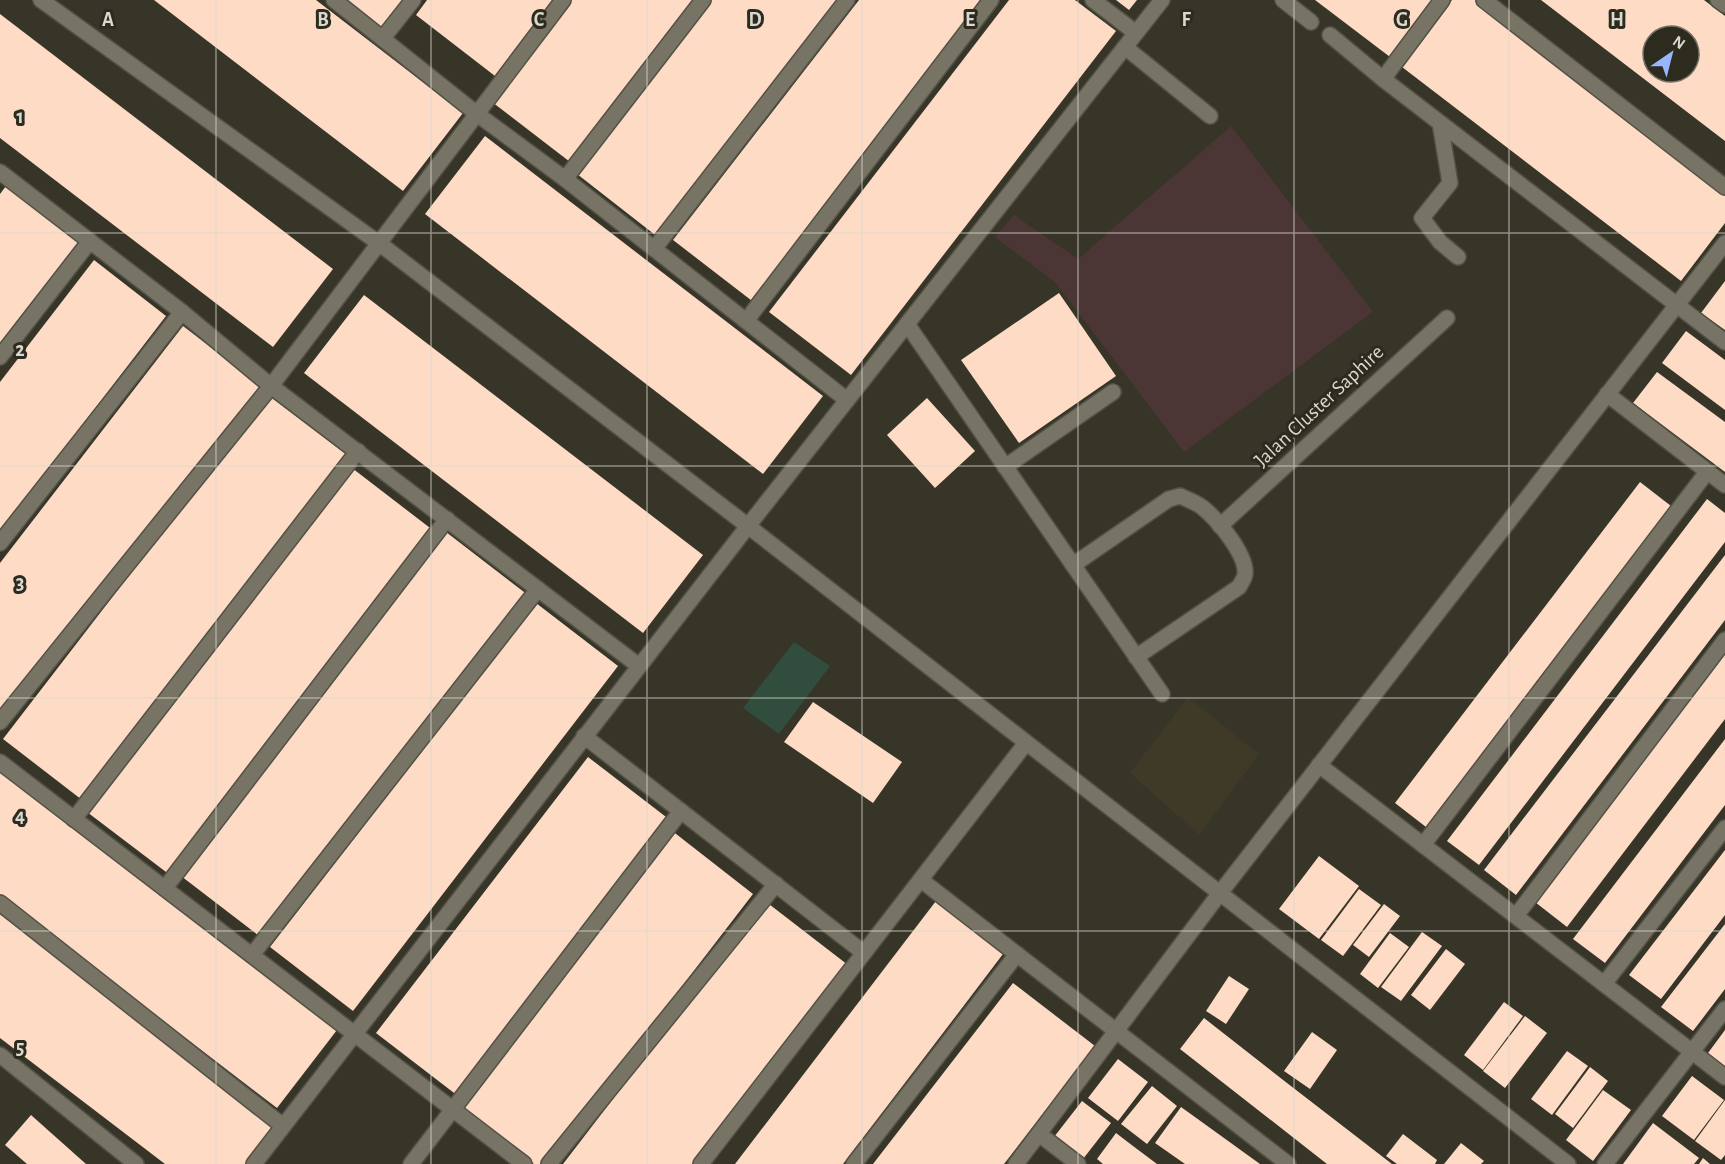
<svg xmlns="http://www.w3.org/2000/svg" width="1725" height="1164" font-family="'Alegreya Sans',sans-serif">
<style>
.built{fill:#3e3a27}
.industrial{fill:#4b3635}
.green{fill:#304d3d}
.building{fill:#fedbc5;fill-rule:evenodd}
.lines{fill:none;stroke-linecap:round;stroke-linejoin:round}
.service-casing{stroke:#535146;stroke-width:18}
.minor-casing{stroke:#535146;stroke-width:18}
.tertiary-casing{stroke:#535146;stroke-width:18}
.service{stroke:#777365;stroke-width:15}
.minor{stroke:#777365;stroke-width:15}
.tertiary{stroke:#777365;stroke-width:15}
.grid{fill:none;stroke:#dad8d0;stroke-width:1.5;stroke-opacity:0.55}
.labels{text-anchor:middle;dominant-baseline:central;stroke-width:6;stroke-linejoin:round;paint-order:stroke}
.street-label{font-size:21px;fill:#dad8d0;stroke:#2d2a1e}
.grid-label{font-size:20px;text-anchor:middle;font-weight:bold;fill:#dad8d0;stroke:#2d2a1e;stroke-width:6;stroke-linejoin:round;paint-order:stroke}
</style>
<rect width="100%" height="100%" fill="#373428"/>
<path class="built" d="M1188,697l71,57 -60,81 -69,-62z"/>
<path class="industrial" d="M1231,126l142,186 -189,140 -129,-170 -60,-45 19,-22 64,44z"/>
<path class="green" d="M794,642l36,24 -51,68 -36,-26z"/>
<g class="building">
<path d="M154,0h162l147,113 -60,78z"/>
<path d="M346,0h64l-24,31z"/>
<path d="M427,0h127l-59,76 -79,-61z"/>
<path d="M570,0h132l-128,165 -82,-63z"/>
<path d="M711,0h131l-183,238 -82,-64z"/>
<path d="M859,0h131l-234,304 -83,-64z"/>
<path d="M1009,0h66l41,31 -265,344 -82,-63z"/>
<path d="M1116,0h21l-8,10z"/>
<path d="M1315,0h124l-45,60z"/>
<path d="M1452,0h25l248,190v33l-44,58 -279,-214z"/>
<path d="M1541,0h163l21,16v125zM1653,36h36v36h-36z"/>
<path d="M0,14l333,255 -60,78 -273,-209z"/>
<path d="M485,136l338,260 -60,78 -338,-260z"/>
<path d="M6,186l73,56 -79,103v-151z"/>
<path d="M94,260l72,56 -166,216v-150z"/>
<path d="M1725,281v49l-24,-17z"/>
<path d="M1059,293l57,83 -97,67 -58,-83z"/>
<path d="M364,295l339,260 -60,78 -339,-260z"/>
<path d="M183,326l82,63 -265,331v-157z"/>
<path d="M1686,331l39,29v50l-63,-47z"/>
<path d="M1657,372l68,50v50l-92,-69z"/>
<path d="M268,395l83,63 -265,345 -83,-64z"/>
<path d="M927,398l48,53 -40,37 -48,-53z"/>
<path d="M352,468l82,63 -264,344 -83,-63z"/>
<path d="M1640,482l31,24 -245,321 -31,-24z"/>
<path d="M1707,499l18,14v29l-246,323 -32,-24z"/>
<path d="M446,532l82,63 -265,344 -82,-63z"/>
<path d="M1725,555v65l-209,275 -32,-25z"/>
<path d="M536,603l82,63 -265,345 -83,-64z"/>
<path d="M1725,654v65l-158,208 -32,-25z"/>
<path d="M813,702l89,60 -29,41 -89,-61z"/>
<path d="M1725,739v66l-120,158 -32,-24z"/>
<path d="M588,757l82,63 -212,276 -82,-63z"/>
<path d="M0,772l337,258 -60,78 -277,-212z"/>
<path d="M671,830l82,64 -208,270h-11l-76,-58z"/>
<path d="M1725,850v65l-64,84 -32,-24z"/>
<path d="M1319,856l40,30 -40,53 -40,-30z"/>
<path d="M1359,889l22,16 -38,51 -22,-16z"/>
<path d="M939,897l67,53 -47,62 -116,152h-108z"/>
<path d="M765,901l83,64 -154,199h-131z"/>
<path d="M1384,904l16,12 -31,41 -16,-12z"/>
<path d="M0,914l277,212 -29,38h-83l-165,-126z"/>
<path d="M1725,924v65l-32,42 -32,-24z"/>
<path d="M1422,932l20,14 -41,55 -20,-14z"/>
<path d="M1390,933l19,14 -31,41 -18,-14z"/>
<path d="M1446,949l19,15 -35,46 -19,-15z"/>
<path d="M1229,976l20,13 -23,35 -20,-13z"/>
<path d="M1013,983l82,63 -36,47 -55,71h-131z"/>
<path d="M1504,1002l19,14 -40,54 -19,-15z"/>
<path d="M1525,1016l22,17 -42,55 -22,-17z"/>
<path d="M1204,1018l83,65 105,81h-65l-37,-29 -110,-86z"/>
<path d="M1725,1030v37l-17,-14z"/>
<path d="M1312,1032l25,18 -27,39 -26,-18z"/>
<path d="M1567,1051l21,15 -36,49 -21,-16z"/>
<path d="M1118,1059l30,23 -30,39 -30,-23z"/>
<path d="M1590,1067l18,14 -35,47 -18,-14z"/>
<path d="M1692,1076l32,24 -30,40 -32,-24z"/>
<path d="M1152,1086l25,20 -30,38 -26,-20z"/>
<path d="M1603,1090l28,20 -38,51 -27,-21z"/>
<path d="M1725,1100v55l-4,5 -26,-19z"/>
<path d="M1082,1101l29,22 -28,36 -29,-22z"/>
<path d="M1181,1107l25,18 54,39h-75l-30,-21z"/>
<path d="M31,1115l55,49h-59l-22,-19z"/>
<path d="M1653,1123l46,35 -5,6h-71z"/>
<path d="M1116,1133l17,13 24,18h-54l-6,-5z"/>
<path d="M1403,1134l34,26 -2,4h-38l-11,-8z"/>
<path d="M1461,1143l23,18 -3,3h-37z"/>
<path d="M1703,1158l7,6h-11z"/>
</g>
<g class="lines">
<defs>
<path id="service" d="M1005,467l108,-75"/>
<g id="minor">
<path d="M41,0l339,244 368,282 -494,638"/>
<path d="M334,0l143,114 88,65 282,221"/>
<path d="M1093,0l43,33"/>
<path d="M1283,0l28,22"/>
<path d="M1484,0l241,187"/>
<path d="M1718,0l7,5"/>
<path d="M1330,35l53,44 342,263"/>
<path d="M383,38l30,-38"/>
<path d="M1125,47l85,69"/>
<path d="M1383,79l59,-79"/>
<path d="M1440,123l10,60 -28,35 18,24 18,15"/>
<path d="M0,172l182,140 89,74 368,280"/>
<path d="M565,179l138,-179"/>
<path d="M654,249l193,-249"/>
<path d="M746,321l245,-321"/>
<path d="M907,324l255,370"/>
<path d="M0,357l90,-116"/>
<path d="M1607,394l118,91"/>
<path d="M1220,526l227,-208"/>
<path d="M0,543l182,-231"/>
<path d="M1073,565l96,-66 11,-3c7,3 15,6 22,11 14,11 45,47 43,67 0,4 -4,9 -6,13l-103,70"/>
<path d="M0,722l271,-336 292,-386"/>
<path d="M584,736l280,217"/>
<path d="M0,762l524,402"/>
<path d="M1319,765l406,312"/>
<path d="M74,819l284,-368"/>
<path d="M1423,845l284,-373"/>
<path d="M921,880l367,284"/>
<path d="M165,888l282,-369"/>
<path d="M0,903l283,223"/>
<path d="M1516,916l209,-276"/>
<path d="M252,955l286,-366"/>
<path d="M1604,984l121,-156"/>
<path d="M0,1055l136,109"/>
<path d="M1039,1134l39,30"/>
<path d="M411,1164l270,-353"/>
<path d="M549,1164l227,-280"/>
<path d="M701,1164l325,-421"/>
<path d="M854,1164l163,-210"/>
<path d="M1016,1164l204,-271 505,-650"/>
<path d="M1605,1164l120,-155"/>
</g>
<path id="tertiary" d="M1162,0l-414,526 820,638"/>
</defs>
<use href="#service" class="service-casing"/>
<use href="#minor" class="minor-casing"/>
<use href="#tertiary" class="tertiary-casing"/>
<use href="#service" class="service"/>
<use href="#minor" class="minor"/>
<use href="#tertiary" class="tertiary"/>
</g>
<path class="grid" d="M216,0v1164M431,0v1164M647,0v1164M862,0v1164M1078,0v1164M1294,0v1164M1509,0v1164M0,233h1725M0,466h1725M0,698h1725M0,931h1725"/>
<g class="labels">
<g class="street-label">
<text transform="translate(1319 406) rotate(-43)">Jalan Cluster Saphire</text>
</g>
</g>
<g class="grid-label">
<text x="108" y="26">A</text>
<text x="323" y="26">B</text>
<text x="539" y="26">C</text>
<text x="755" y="26">D</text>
<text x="970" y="26">E</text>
<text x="1186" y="26">F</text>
<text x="1402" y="26">G</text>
<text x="1617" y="26">H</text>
<text x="20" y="123">1</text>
<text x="20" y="356">2</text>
<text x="20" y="589">3</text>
<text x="20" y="822">4</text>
<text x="20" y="1054">5</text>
</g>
<g transform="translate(1671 54) rotate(35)"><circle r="28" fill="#2d2a1e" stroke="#727065" stroke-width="1.5"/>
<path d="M0-4.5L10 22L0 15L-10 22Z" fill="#97b6fd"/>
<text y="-9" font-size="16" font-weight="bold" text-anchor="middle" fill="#dad8d0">N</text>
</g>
</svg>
